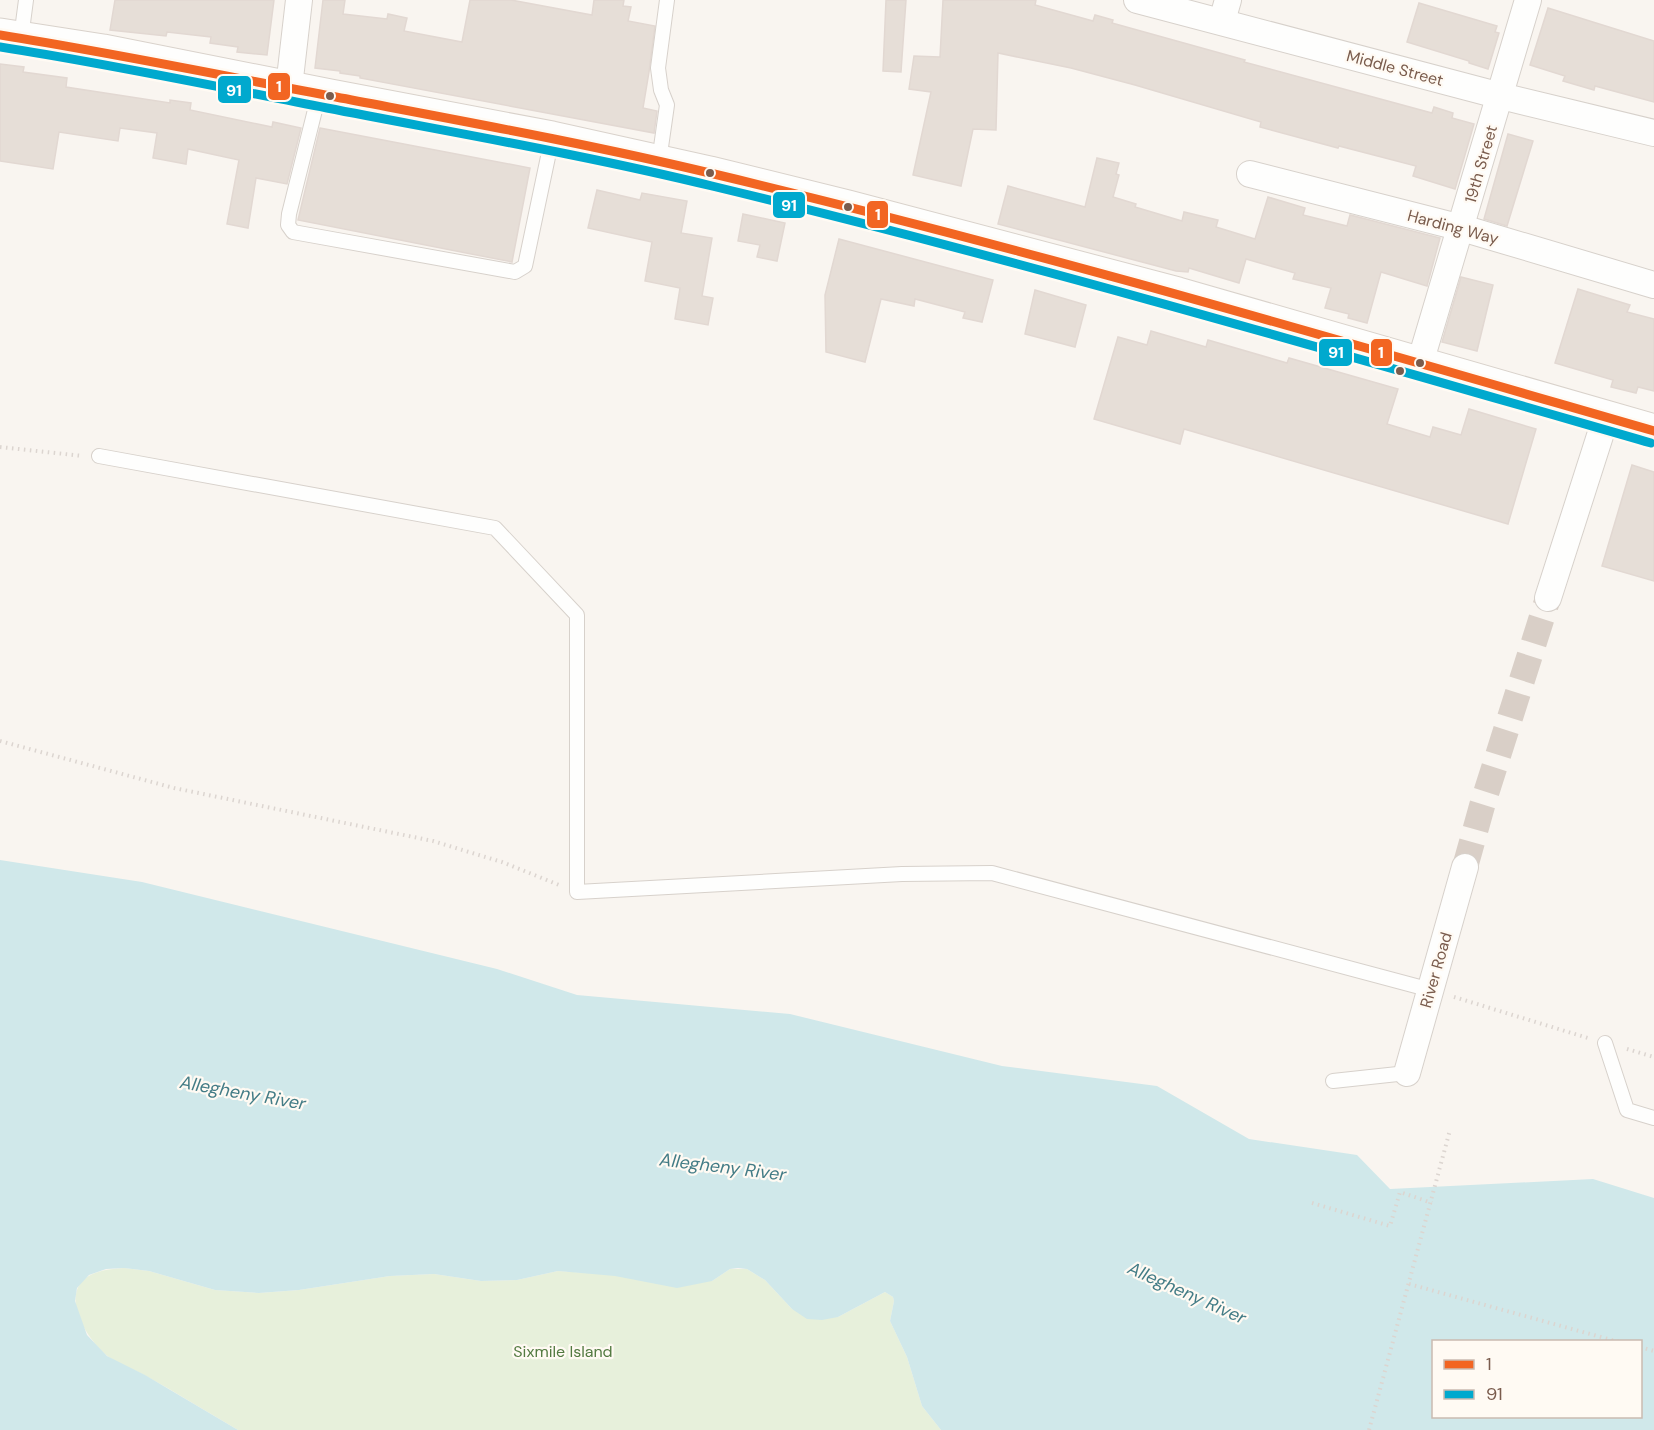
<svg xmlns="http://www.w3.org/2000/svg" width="1654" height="1430" font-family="'DM Sans',sans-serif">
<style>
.green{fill:#e7f0db}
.water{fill:#d0e8ea;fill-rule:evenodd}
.building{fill:#e6ded7;stroke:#e2d8d2;stroke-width:1.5}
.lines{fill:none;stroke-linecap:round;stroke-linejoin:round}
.minor-tunnel{stroke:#d9cfc7;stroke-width:26;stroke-dasharray:26 13;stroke-linecap:butt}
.service-casing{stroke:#d7d1cb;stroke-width:16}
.minor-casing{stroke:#d7d1cb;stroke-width:28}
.secondary-casing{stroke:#d9d2cb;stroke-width:35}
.path{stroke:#dcd5d0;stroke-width:4;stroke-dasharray:1.5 4.5;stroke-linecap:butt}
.service{stroke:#fefefd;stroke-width:14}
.minor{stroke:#fefefd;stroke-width:26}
.secondary{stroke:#fefefd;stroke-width:33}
.bus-1-casing{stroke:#fffaf3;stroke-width:14}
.bus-2-casing{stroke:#fffaf3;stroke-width:14}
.bus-1{stroke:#f26522;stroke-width:9}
.bus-2{stroke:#00a9ce;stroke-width:9}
.bus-dot{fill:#7a5c4d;stroke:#fffaf3;stroke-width:2}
.labels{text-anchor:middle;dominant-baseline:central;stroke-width:4.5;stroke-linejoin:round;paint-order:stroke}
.street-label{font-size:16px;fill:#7a5c4d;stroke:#fffaf3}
.park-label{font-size:16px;fill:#537a41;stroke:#fffaf3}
.water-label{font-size:18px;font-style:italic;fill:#437c86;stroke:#fffaf3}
.line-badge{stroke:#fffaf3;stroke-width:2}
.badge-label{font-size:16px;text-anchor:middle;font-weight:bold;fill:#fff}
</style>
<rect width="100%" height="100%" fill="#f9f5f0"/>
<path class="green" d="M124,1268l25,3 66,19 44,3 40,-3 91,-14 44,-2 47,7 36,-1 41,-9 154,10 18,-12h17l18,11 27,29 46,8 47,-25 8,5 1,4 -4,20 17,36 15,49 19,24h-703c-31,-18 -61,-37 -92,-54 -13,-7 -30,-12 -41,-22 -14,-13 -33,-39 -29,-60 4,-22 30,-25 48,-26z"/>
<path class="water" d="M0,860l142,22 355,87 80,26 213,19 212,52 155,20 92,53 108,16 33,34 203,-10 61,19v232h-713l-19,-24 -15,-49 -17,-36 4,-20 -1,-4 -8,-5 -47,25 -16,3 -15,-1 -15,-10 -27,-29 -18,-11 -9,-1 -8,1 -18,12 -35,7 -62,-12 -57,-5 -41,9 -36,1 -47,-7 -44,2 -91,14 -40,3 -44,-3 -66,-19 -25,-3 -18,1 -17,6 -12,13 -2,13 12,34 20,21 38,19 93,55h-238zM1434,1342h206v74h-206z"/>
<g class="building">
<path d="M115,0h159l-7,55 -30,-3 1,-5 -28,-4 1,-6 -44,-5 -1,4 -56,-6z"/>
<path d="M323,0h22l-2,14 44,5 1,-5 19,4 -3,13 58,11 8,-42h41l81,15 2,-15h30l-1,6 8,1 -3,14 27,5 -6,46 -6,36 14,3 -3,22 -294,-55v-2l-20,-3v-2l-25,-3z"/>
<path d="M886,0h20l-5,72 -18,-1z"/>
<path d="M943,0h93l-1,5 58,16 2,-6 18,5 -1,3 133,37 -1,2 188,51 2,-6 19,6 -1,5 22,6 -19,65 -42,-13 3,-10 -77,-20 -1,2 -78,-21 1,-5 -126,-37 -64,-17 -73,-15 -2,77 -23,-1 -12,57 -48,-11 18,-83 -22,-3 5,-33 26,1z"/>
<path d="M1419,3l78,23 -2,6 4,1 -11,36 -19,-6v-2l-62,-19z"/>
<path d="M1548,8l106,33v61l-59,-16 -1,4 -31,-9 2,-5 -35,-11z"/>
<path d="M0,64l24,3 -1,5 44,6 -1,9 104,16v-3l21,3 -1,7 82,17 1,-5 28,6 -14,56 -31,-6 -8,50 -21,-4 12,-64 -51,-11 -2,15 -33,-6 4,-25 -37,-5 -2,13 -59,-9 -6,37 -53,-8z"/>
<path d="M320,128l210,40 -18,94 -214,-42z"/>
<path d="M1508,134l25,7 -26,85 -23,-7z"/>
<path d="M1097,158l22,5 -3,11 3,1 -6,22 23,7 -1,3 47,14 2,-9 34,8 -2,7 39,12 13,-42 37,11 -2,7 44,11 3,-11 90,23 -13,48 -46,-14 -14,51 -19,-5 1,-4 -24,-6 6,-20 -38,-9 2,-6 -49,-14 -7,24 -50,-15 -1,4 -12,-1 -178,-47 10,-38 77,21z"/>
<path d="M597,190l43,10 2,-7 45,8 -6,32 31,5 -10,58 11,2 -5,27 -33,-6 5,-31 -35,-7 7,-39 -64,-14z"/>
<path d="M743,214l42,9 -8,38 -20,-4 3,-12 -22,-4z"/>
<path d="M839,239l154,41 -11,42 -19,-4 2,-6 -50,-13 -1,7 -33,-7 -16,63 -39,-10 -1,-57z"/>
<path d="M1461,277l32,8 -16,66 -35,-9z"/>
<path d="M1578,289l52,16 -3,7 27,7v72l-16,-4 -2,6 -25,-6 2,-7 -58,-17z"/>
<path d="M1035,290l51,15 -11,42 -50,-13z"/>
<path d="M1151,331l55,16 2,-7 79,23 2,-5 109,31 -11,35 43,13 3,-10 28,8 8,-26 67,20 -28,95 -324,-95 -4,15 -86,-25 24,-82 29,8z"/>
<path d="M1632,465l22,7v109l-52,-15z"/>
</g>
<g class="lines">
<path class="minor-tunnel" d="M1465,867l17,-61 66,-208"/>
<defs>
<g id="service">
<path d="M21,38l5,-38"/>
<path d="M319,94l-30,120 -1,11 5,7 222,40 10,-6 27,-128"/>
<path d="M659,161l8,-56 -6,-15 -3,-22 9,-68"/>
<path d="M99,456l396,72 82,87v277l325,-18 90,-1 439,117"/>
<path d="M1605,1043l22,67 27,8"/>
<path d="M1333,1081l74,-8"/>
</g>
<g id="minor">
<path d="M1137,0l364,96 153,37"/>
<path d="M1222,21l6,-21"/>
<path d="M289,87l10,-87"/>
<path d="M1250,174l212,54 192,57"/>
<path d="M1420,363l108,-363"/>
<path d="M1548,598l58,-181"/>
<path d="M1407,1073l58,-206"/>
</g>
<path id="secondary" d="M0,35l103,16 227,45 222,42 158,35 138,34 330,87 476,137"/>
</defs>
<use href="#service" class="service-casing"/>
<use href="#minor" class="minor-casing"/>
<use href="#secondary" class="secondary-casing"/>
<g class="path">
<path d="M0,447l83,9"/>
<path d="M0,741l174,47 259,53 69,21 57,23"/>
<path d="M1454,997l134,41"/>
<path d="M1627,1049l27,8"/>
<path d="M1312,1203l78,23 10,-34 32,11"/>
<path d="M1409,1284l210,58"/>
<path d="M1640,1347l14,4"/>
<path d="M1369,1430l81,-300"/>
</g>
<use href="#service" class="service"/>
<use href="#minor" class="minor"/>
<use href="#secondary" class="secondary"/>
<defs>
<path id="bus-1" d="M0,35c113,18 224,41 336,62 126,24 253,47 378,77 316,75 628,167 940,257"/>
<path id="bus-2" d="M0,47c110,17 218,40 327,61 129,25 258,47 385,78 316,76 627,167 939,257"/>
</defs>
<use href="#bus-1" class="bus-1-casing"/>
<use href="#bus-2" class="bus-2-casing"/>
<use href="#bus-1" class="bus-1"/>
<use href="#bus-2" class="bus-2"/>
</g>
<g class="bus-dot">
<circle cx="330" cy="96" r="5"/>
<circle cx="710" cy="173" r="5"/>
<circle cx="848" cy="207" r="5"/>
<circle cx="1420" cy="363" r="5"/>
<circle cx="1400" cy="371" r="5"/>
</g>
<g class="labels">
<g class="street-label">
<text transform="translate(1395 68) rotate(15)">Middle Street</text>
<text transform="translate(1481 164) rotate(-74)">19th Street</text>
<text transform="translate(1453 227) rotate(15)">Harding Way</text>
<text transform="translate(1436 970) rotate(-74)">River Road</text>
</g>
<g class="park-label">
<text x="563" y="1351">Sixmile Island</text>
</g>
<g class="water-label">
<text transform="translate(243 1093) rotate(10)">Allegheny River</text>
<text transform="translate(723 1167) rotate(7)">Allegheny River</text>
<text transform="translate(1187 1293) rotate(24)">Allegheny River</text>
</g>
</g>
<g class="line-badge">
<rect x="267" y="72" width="24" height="29" rx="6" fill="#f26522"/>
<rect x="217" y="75" width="35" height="29" rx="6" fill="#00a9ce"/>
<rect x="772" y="191" width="34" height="28" rx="6" fill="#00a9ce"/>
<rect x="866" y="200" width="23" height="29" rx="6" fill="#f26522"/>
<rect x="1318" y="338" width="35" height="29" rx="6" fill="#00a9ce"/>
<rect x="1370" y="338" width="23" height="29" rx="6" fill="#f26522"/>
</g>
<g class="badge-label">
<text x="279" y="92">1</text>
<text x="234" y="96">91</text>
<text x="789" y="211">91</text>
<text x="878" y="220">1</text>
<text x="1336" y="358">91</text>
<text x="1381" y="358">1</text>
</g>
<rect x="1432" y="1340" width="210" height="78" fill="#fffaf3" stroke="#cabbb1" stroke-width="1.5"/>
<rect x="1444" y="1360" width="30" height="9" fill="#f26522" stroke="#cabbb1" stroke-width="1.5"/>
<text x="1486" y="1370" font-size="18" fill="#7a5c4d">1</text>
<rect x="1444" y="1390" width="30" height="9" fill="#00a9ce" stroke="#cabbb1" stroke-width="1.5"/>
<text x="1486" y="1400" font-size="18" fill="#7a5c4d">91</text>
</svg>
